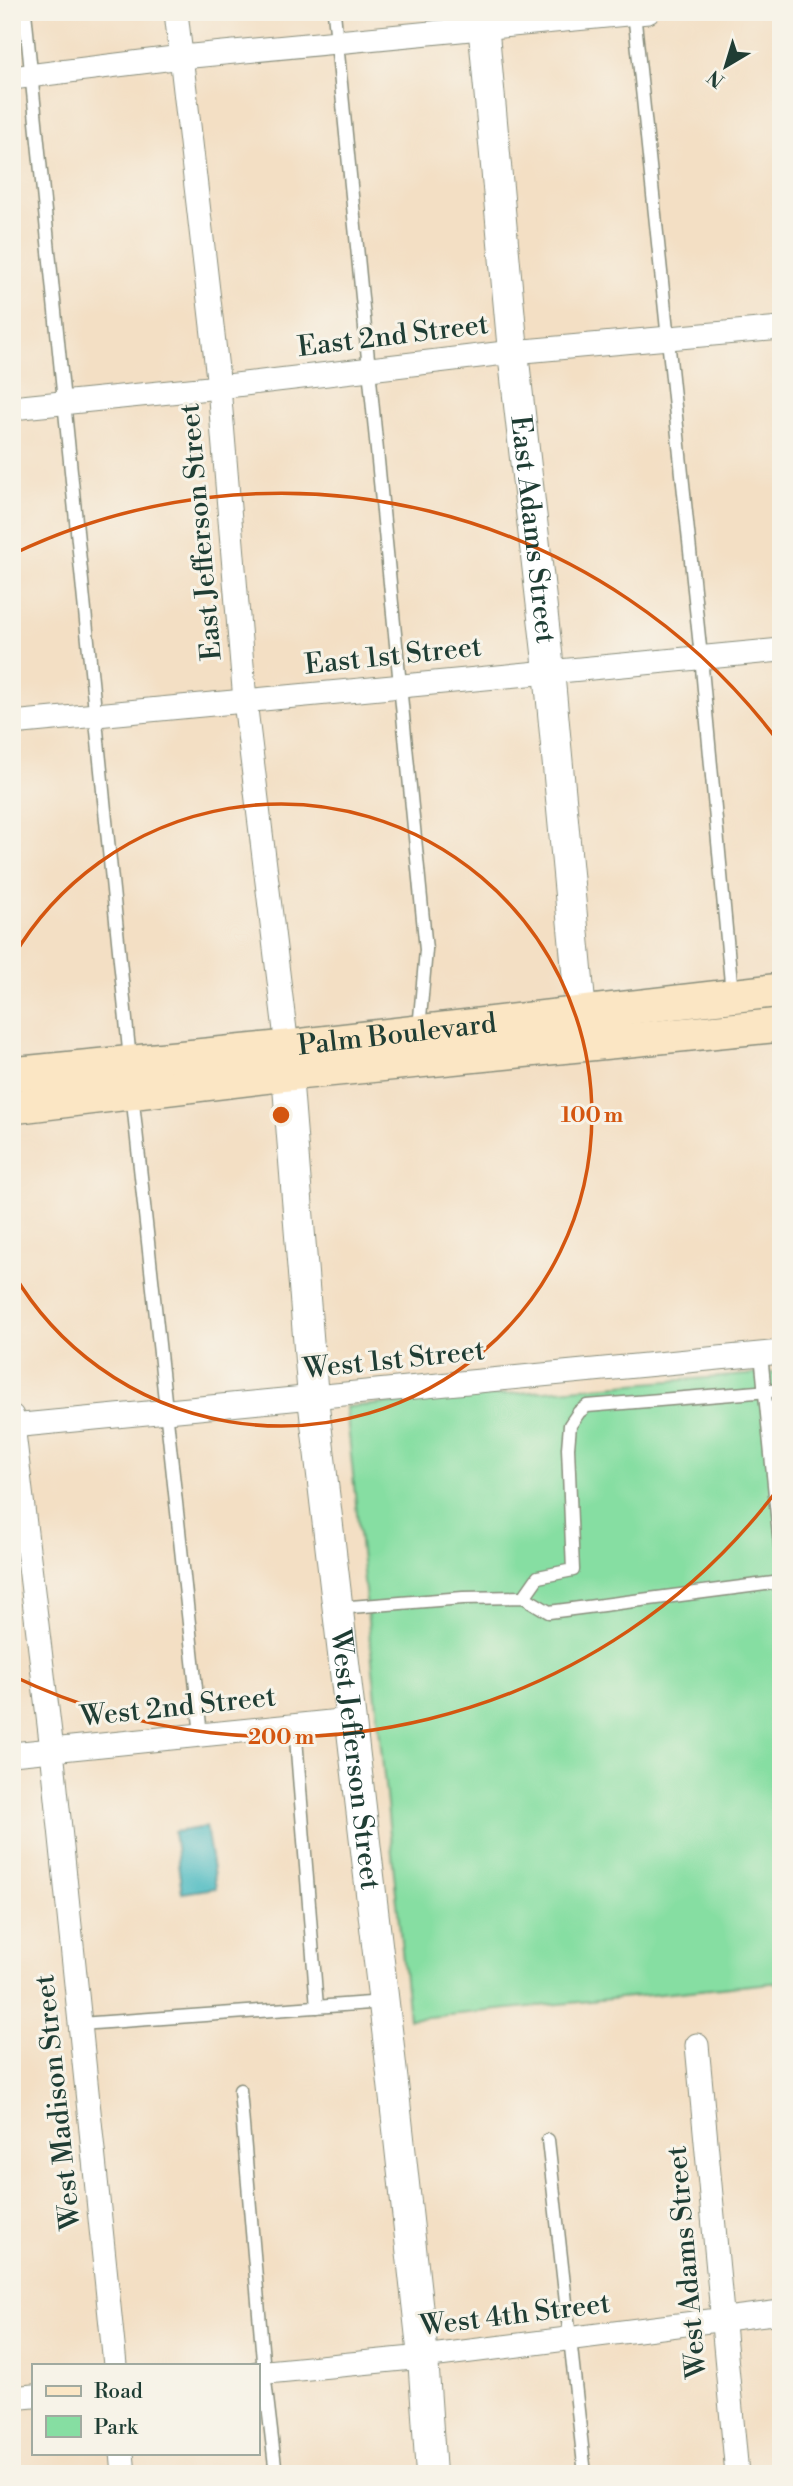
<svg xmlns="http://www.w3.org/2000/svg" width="793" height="2486" font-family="'Libre Bodoni',serif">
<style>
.green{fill:#86dea2;stroke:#528e6b;stroke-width:2}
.water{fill:#4bbac1;stroke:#357c7a;stroke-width:2}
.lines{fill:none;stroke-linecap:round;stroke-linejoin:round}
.service-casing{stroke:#898e7c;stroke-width:15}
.minor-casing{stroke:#898e7c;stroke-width:25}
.tertiary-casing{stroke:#898e7c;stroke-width:32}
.secondary-casing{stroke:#898e7c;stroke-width:36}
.service{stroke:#fff;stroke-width:12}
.minor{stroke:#fff;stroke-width:23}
.tertiary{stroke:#fff;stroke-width:30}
.secondary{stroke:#fbe6c4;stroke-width:33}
.ring{fill:none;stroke:#d45610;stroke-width:3.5}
.labels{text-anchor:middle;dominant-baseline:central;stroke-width:6;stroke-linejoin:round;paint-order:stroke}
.street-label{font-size:28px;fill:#1f3d34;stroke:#f7f3e8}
.centre{fill:#d45610;stroke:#f7f3e8;stroke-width:3.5}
.ring-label{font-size:21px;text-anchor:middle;font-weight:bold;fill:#d45610;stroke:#f7f3e8;stroke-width:6;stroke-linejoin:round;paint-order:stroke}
</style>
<rect width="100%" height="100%" fill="#f7f3e8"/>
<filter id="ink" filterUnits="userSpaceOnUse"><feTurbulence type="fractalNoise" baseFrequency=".0143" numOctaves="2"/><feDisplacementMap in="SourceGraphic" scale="14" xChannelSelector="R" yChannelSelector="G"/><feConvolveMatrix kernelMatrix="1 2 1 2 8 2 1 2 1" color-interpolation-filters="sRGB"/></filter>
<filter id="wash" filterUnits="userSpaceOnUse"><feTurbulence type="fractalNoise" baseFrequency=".00686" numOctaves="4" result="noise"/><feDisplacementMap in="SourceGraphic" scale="28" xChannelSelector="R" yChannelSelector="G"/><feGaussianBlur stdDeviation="1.57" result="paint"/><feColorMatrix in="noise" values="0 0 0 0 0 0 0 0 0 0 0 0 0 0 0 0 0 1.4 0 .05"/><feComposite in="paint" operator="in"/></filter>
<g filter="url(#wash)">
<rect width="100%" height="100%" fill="#f3dfc4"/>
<path class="green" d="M781,1372v610l-372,37 -63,-612z"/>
<path class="water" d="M206,1827l10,61 -34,5 -8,-61z"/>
</g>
<g filter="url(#ink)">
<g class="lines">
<defs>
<g id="service">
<path d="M25,12l105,1048"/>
<path d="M334,12l92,938 -7,79"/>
<path d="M634,12l67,645 31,337"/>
<path d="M132,1093l69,642"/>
<path d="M761,1354l20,201"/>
<path d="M524,1597l14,-20 35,-7 -5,-122 2,-23 9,-13 8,-6 194,-16"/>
<path d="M338,1608l125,-10 61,-1 25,15 232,-30"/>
<path d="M295,1725l22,282"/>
<path d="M80,2024l304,-22"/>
<path d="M240,2090l24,282 12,102"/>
<path d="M548,2140l37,334"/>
</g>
<g id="minor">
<path d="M176,12l43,375 26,314 42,346"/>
<path d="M12,78l170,-21 466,-45"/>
<path d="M12,408l207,-21 294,-35 268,-24"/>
<path d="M12,723l769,-73"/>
<path d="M12,1416l40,334 63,615"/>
<path d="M12,1426l769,-74"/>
<path d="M12,1754l338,-34"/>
<path d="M697,2045l40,429"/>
<path d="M257,2373l166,-16 358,-45"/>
<path d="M12,2398l21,-2"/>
<path d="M122,2453l2,21"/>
</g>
<g id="tertiary">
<path id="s1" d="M482,12l31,340 36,318 32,343v22"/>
<path id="s2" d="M287,1051v23l26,324 75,640 35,319 8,117"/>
</g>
<g id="secondary">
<path id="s3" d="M12,1074l275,-27 494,-57"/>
<path d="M12,1107l275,-33 494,-49"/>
</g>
</defs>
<use href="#service" class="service-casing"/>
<use href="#minor" class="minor-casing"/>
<use href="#tertiary" class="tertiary-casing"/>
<use href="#secondary" class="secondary-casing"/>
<use href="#service" class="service"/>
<use href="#minor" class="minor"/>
<use href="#tertiary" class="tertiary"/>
<use href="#secondary" class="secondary"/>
</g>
</g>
<g class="ring">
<path d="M13 957A311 311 0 1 1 13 1273"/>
<path d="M778 1489A622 622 0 0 1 13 1676M13 554A622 622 0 0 1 778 741"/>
</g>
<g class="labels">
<g class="street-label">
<text transform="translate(393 336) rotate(-7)">East 2nd Street</text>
<text stroke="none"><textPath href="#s1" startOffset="520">East Adams Street</textPath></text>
<text transform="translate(201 532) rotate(-95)">East Jefferson Street</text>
<text transform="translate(393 656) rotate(-6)">East 1st Street</text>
<text stroke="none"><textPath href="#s3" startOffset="387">Palm Boulevard</textPath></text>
<text transform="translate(394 1360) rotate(-6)">West 1st Street</text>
<text transform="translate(178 1707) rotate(-6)">West 2nd Street</text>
<text stroke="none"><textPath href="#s2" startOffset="712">West Jefferson Street</textPath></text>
<text transform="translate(58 2102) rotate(-96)">West Madison Street</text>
<text transform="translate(687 2262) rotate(-95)">West Adams Street</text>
<text transform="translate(515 2315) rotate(-7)">West 4th Street</text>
</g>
</g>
<circle cx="281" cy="1115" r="10" class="centre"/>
<g class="ring-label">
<text x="592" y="1122">100 m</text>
<text x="281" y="1744">200 m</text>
</g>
<rect width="793" height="2486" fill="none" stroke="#f7f3e8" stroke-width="42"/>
<rect x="32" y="2364" width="228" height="91" fill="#f7f3e8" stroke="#a1aaa0" stroke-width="2"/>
<rect x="46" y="2386" width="35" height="10" fill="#fbe6c4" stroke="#a1aaa0" stroke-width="2"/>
<text x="94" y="2398" font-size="21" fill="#1f3d34">Road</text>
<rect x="46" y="2416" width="35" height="21" fill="#86dea2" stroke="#a1aaa0" stroke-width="2"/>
<text x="94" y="2434" font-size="21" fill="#1f3d34">Park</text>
<g transform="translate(726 66) rotate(218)" stroke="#f7f3e8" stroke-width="5" paint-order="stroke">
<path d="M0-5L12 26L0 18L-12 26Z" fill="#1f3d34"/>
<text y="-10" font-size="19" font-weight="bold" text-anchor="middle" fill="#1f3d34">N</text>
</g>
</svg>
